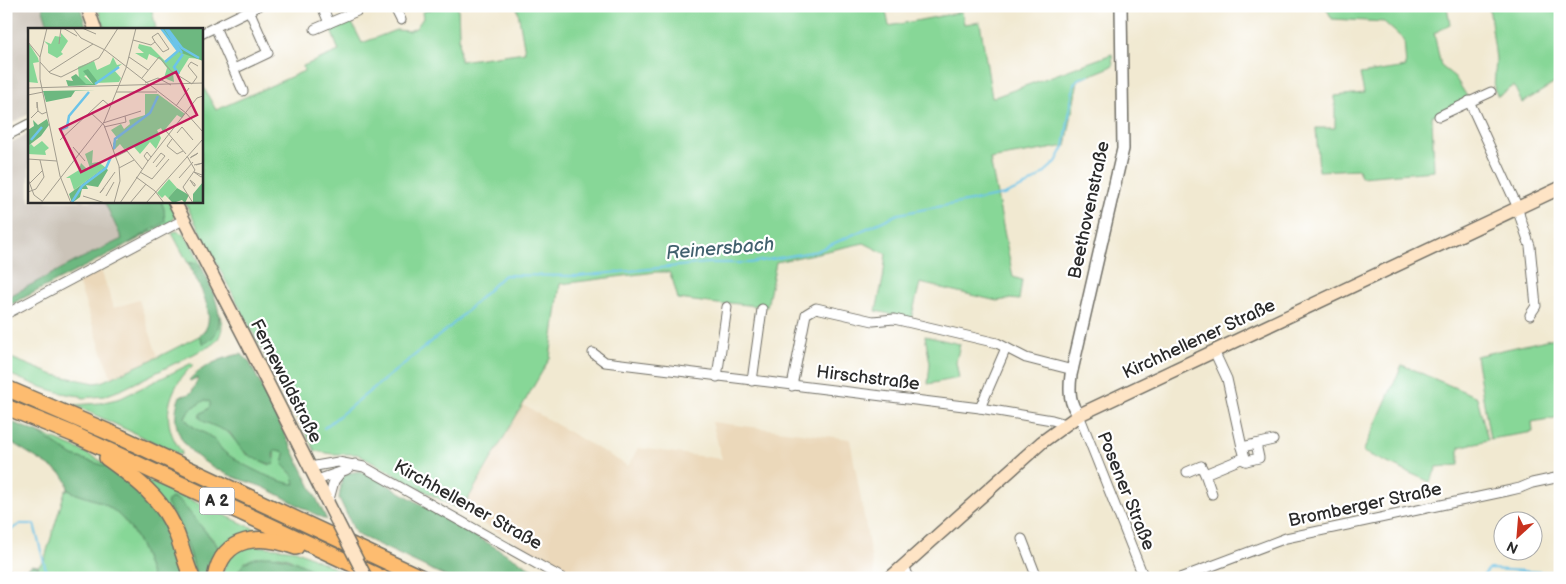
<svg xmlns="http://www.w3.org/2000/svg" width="1566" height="584" font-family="'Balsamiq Sans',sans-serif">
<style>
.built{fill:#ebd8ba}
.industrial{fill:#cbc3b8}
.green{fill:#87d797;stroke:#598161}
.forest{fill:#6db880;stroke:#4c7256;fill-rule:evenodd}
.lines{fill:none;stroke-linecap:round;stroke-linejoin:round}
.stream{stroke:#6cc4e9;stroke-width:2}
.minor-casing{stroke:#706e65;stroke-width:11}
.tertiary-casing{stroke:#706e65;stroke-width:14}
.secondary-casing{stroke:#706e65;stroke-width:15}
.motorway-casing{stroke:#706e65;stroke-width:18}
.minor{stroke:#fff;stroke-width:9}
.tertiary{stroke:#fff;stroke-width:11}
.secondary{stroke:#fee4c5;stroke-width:12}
.motorway{stroke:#fdbc6f;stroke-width:15}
.secondary-bridge-casing{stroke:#706e65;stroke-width:15;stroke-linecap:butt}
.secondary-bridge{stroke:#fee4c5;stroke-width:12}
.labels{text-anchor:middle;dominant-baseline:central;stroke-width:4.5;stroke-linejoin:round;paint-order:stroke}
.shield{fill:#fff;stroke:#6b6b6b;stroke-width:1}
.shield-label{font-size:16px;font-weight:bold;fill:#2b2b2b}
.street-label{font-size:18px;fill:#2b2b2b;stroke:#fff}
.water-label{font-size:19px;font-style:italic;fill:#42616e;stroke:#fff}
.inset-river{fill:none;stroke:#6cc4e9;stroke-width:2.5}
.inset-road{fill:none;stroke:#a29d8f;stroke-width:1}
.view{fill:#c2185b;fill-opacity:0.15;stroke:#c2185b;stroke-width:2.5}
.inset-edge{fill:none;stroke:#2b2b2b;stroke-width:2.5}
</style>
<rect width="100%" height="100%" fill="#fff"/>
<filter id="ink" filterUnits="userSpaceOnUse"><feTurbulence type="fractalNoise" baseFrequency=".02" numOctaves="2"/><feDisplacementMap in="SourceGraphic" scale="10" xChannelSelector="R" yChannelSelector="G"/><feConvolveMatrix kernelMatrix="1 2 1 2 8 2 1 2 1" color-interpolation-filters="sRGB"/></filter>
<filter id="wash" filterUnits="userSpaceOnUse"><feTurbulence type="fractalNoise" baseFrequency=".0096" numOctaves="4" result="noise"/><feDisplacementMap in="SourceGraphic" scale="20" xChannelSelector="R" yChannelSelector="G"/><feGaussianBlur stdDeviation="1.12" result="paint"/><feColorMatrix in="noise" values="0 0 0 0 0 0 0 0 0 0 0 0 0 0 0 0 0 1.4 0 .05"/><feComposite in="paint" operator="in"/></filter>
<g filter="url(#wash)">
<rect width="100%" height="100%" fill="#f1e9d1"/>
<g class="built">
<path d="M101,270l13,38 25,-8 19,57 -47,21 -33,-96z"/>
<path d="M523,405l105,61 10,-18 84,11 -10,-37 138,17 25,138 -297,1 -117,-67z"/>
</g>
<g class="industrial">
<path d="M6,6h36l7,23h-20v85l-23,12z"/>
<path d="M29,133v68h75l18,38 -44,21 -72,38v-153z"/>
</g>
<g class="green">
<path d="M97,6h54l5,23h-51z"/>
<path d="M442,6h16l2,55 65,-9 -8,-46h368l4,20 73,-14 2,12 16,-2 12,76 120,-44 1,12 -35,14 -12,66 -76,13 23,118 9,3 -3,20 -9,-1 -13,2 -77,-18 -9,36 -35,-8 7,-32 3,-25 -22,-11 -88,19 -9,45 -38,-4 -3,2 -48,-6 -5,-18 -4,-9h-13l-96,12 -10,74 -89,153 -104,-57h-25l-17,-3 -131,-250h17v-118l15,27 88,-39 -1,-5 36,-15 -9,-23 20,-9 12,24 34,-13 13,1 7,-3 7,-10 -1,-6z"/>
<path d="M1325,6h122l3,19 -16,8 7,33 14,11 13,21 -36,18 2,55 -73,6 -3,-8 -39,2 -3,-43h19v-32l29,-3 -4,-19 46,-7 -2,-27 -20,-18 -52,-3z"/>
<path d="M1489,6h71v74l-38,23 -8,-17 -16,10 -4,-7 2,-30z"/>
<path d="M161,201h9l5,11 -2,9 -44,23 23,-14 12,-21z"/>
<path d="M176,231c14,3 20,25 26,36l-10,-4h-4l-16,-30z"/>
<path d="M219,312c5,14 4,24 -7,33l-89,44 -19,7 -22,2 -1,-2c-26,-2 -50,-13 -75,-23v-17l48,19 41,8 6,-1 57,-25 41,-21 4,8 17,-23z"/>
<path d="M925,336l35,8 -4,18 3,16 -31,6 2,-21z"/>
<path d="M1555,338l5,36v43l-28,5 1,10 -43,7 -14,-83z"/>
<path d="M192,363l1,2c-26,24 -34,58 -11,87l-1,3 -107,-50 26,-2 21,-5z"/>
<path d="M1402,365l75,32 11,43 -29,7v18l-22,2 -7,15 -67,-30z"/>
<path d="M205,400h4l2,5 -3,4 -8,5v4l5,4 22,9 19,23 24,11 5,-7 -1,-6 2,-2 6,1 3,3c-5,20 10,14 10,30 -17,0 -60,-22 -73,-34 -3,-4 -6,-9 -10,-12 -9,-8 -22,-9 -27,-21l4,-7z"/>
<path d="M37,432l41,17 40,21 -45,-14z"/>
<path d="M143,478l123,56 -9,1 -49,43 2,-13 7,-10 -1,-12 -40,-44h-7l17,39 11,40z"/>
<path d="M68,490c11,6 25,8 36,14 29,17 38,44 48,74h-114v-12l6,-5 21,-70z"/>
<path d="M248,545l48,5 59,28h-28l-39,-20 -9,-2 -34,6 -11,16h-14l10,-23z"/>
</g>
<g class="forest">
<path d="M42,6h38l7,23h-38z"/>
<path d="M104,201h57l3,8 1,13 -48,28 -111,57v-9l72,-38 44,-21z"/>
<path d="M188,263h9l5,4c9,21 33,63 1,77l-4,-8c23,-15 -2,-54 -11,-73z"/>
<path d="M241,354l8,7 78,159c-22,-10 -42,-23 -64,-33 -10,-4 -20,-6 -29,-10 -35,-14 -71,-39 -54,-81 16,-2 11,-6 18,-17l-1,-1 -7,3 -1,-1c11,-13 34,-23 52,-26zM205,400l5,2c1,7 -5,8 -10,12v4l5,4 25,11 11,16 12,9 20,7 2,-4 -2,-5 1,-4 2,-2 6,1 3,3 -2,11 10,10 2,9c-16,0 -60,-22 -73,-34 -3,-4 -6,-9 -10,-12 -9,-8 -22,-9 -27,-21l4,-7z"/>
<path d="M6,420l31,12 36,24 45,14 19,15 27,34 21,59h-33c-10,-31 -19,-57 -48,-74 -11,-6 -25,-8 -36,-14l-1,-8 -5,-8 -56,-35z"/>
<path d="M360,471l14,6 174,101h-99l-93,-44 -17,-36 3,-20 6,-5z"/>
<path d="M172,498l9,4 38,46 -2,7 -7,10 -2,13h-11c-7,-29 -14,-50 -30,-74l1,-4z"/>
<path d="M268,556c22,0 40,12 59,22h-93c10,-17 14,-20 34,-22z"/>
<path d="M32,565l6,1v12h-22z"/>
</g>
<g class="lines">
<g class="stream">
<path d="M324,428l127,-102 53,-51 75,1 129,-13h42l67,-12 81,-37 106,-19 23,-10 11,-7 18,-16 8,-15 10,-63 4,-5 11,-4"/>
<path d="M6,533l14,-9h14l14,54"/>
<path d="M1481,578l8,-9 71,4"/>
</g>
</g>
</g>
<g filter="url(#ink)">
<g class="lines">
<defs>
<g id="minor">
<path d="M322,6l7,17"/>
<path d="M394,6l7,14"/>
<path d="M215,27l28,64"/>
<path d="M315,29l42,-18 3,-5"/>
<path d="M201,34l57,-28"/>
<path d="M234,69l34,-16 -19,-43"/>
<path d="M1469,101l49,107 2,9 10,29 6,60 -6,9"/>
<path d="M1439,116l52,-24"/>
<path d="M6,136l23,-12"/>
<path d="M6,314l177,-94"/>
<path d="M593,353l12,9 375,46 72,12 14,4"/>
<path d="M717,377l10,-70"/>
<path d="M752,381l10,-72"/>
<path d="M792,386l14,-72 10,-6 57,13 21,-2 103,24 29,15 47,12"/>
<path d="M980,408l26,-60"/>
<path d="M1079,415l65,163"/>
<path d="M1256,444l17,-4"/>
<path d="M1242,447l14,-3 3,14 -13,3"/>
<path d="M310,467l28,-5 26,5 198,111"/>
<path d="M1187,472l14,-6 4,8"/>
<path d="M317,480l29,-10 9,-6"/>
<path d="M1212,494l-7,-20 36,-15 5,2 -4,-14 -15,-68 -13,-28"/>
<path d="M328,503l6,-22 7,-9"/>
<path d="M1022,539l15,39"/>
<path d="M904,565l5,13"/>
<path d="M6,575l3,3"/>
<path d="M1180,578l106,-40 221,-47 13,-3 12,-5 28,-6"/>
</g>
<path id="tertiary" d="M1079,415c-10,-11 -10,-25 -8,-40l52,-226 -2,-143"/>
<g id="secondary">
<path d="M87,6l8,23"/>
<path d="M174,201l74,143 90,179"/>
<path d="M890,578l152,-136 37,-27 481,-227"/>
</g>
<g id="motorway">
<path d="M6,388l114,49 302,141"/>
<path d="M6,407l67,27 309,144"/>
<path d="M107,458c28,20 55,40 68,72 7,16 10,32 17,48"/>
<path d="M215,578c8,-44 47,-44 81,-31"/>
</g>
</defs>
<use href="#minor" class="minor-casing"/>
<use href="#tertiary" class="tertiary-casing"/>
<use href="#secondary" class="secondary-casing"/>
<use href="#motorway" class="motorway-casing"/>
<use href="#minor" class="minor"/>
<use href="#tertiary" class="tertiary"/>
<use href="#secondary" class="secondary"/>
<use href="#motorway" class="motorway"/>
<defs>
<path id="secondary-bridge" d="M338,523l28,55"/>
</defs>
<use href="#secondary-bridge" class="secondary-bridge-casing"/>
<use href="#secondary-bridge" class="secondary-bridge"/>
</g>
</g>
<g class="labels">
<rect class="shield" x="199.5" y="487.5" width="35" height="27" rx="4"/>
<g class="shield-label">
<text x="217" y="501">A 2</text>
</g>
<g class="street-label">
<text transform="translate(1089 210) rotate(-78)">Beethovenstraße</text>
<text transform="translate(1199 339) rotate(-25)">Kirchhellener Straße</text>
<text transform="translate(868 378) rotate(7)">Hirschstraße</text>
<text transform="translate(286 381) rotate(63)">Fernewaldstraße</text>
<text transform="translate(1126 491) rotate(68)">Posener Straße</text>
<text transform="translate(468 505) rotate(29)">Kirchhellener Straße</text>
<text transform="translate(1365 505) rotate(-12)">Bromberger Straße</text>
</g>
<g class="water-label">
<text transform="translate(720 249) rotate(-5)">Reinersbach</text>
</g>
</g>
<g transform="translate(28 28)">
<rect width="175" height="175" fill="#f1e9d1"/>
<path d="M175,0v31l-14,-1 -10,16 -6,-1 1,9 -10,-4 3,-10 -6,-8 -12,-6 -2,6 -12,-7h9l-6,-5 1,-4 12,3 14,14zM33,5l7,8 -7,11 2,2 -6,4 -9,-5v-8l-4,-4 7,3 4,-8 6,1zM0,14l10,16 1,4 -6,1 5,20 -10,-1zM85,29l4,8 5,-1 -8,6 7,8 -2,4 -23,1 -7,-9 -5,2 9,8 -7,1 -7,-6 -1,-12 16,-6 3,9 13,-6zM117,66h13l27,20 -3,4 -5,-3 -14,17 -2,-4 -4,2 4,8 -5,11 -6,-7 -10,12 -6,-7 -10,2 -4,-5 -7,7v-8l5,-4 -7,-9 10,-6 3,5 6,-5 -1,-4 16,-5zM14,113l7,7 -4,3 1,4 -18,-1v-8l3,-2 3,3zM65,122l-1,13 6,-1 7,5 -31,23 -4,-12h-4l13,-8 2,-7 7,7 2,-2 -5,-14zM141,151l8,9 -9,10 -3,-3 -3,3 -5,-5z" fill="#87d797"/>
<path d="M133,0h42v33l-24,-9zM60,41l10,13 -3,3 -27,1 -2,-6 7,1 -2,-4 5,-3 10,10h7l-10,-13zM67,62l-20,1 -4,6 -25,5 -3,-11zM19,91l2,6 -8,11 -13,10v-16l6,-4 -1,-6 5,5zM77,139l3,3 -10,17 -12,-2 2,4h-6l-2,8 -8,6 -3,-9zM175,154v21h-10v-9zM149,160l12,7 -4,8 -3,-3 -9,3 -5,-5z" fill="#6db880"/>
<path class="inset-river" d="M133,0l17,23 -13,11M137,0l17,25M139,0l15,20 17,10M151,46l-5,-7 9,-13M67,56l24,-17M32,102l7,-3 2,-11 20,-24M3,112l11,-13M86,121l1,-10 35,-26 8,-17M44,174l10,-16 24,-18 5,-11"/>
<path class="inset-road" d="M19,0l-7,29v22l20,97 11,27M35,0l14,8M45,0l8,10 24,12 81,63 17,19M54,0l14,6M105,12l18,5 4,-3 8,10 6,-3 -11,-16 -6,4 3,5M0,14l12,15M31,16l2,-16M101,29l19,13M12,34l10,11 11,4 38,-19 19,-30M21,44l44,-28M114,50l17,-21 12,14 21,13 5,-7 -9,-11 3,-4 7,4M117,55l13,-5 13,7M0,60l175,-5M88,64h41M0,67l15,-3M148,78l13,-18M9,80v-6l1,9M63,85l13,12 15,41 1,15 -6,22M3,90l7,-7 4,3 5,-2M75,95l38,-12M76,99l22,-5 -1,-6M138,103l20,23M149,105l5,-6 11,13M144,111l-5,7 10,8 6,-3M32,112l43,-40 7,6M45,119l12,14M159,128l8,14 -12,17 10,16M87,129l12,-6 15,18M162,130l7,-4 1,-1 -7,4M0,131l29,2M120,133l-4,-5 3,-4 4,5M125,135l8,-10 4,3 -9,11M166,137l9,-2 -7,2M91,140l15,-8M112,144l12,7 17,-20M166,144l8,3 1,1 -2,1zM108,149l19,14 9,12M151,150l14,-16M0,151l6,16 8,6M162,152l5,4v2h-1zM2,155l12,-12M76,160l-4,5 15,-21M0,164l8,-3 8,-12 -4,-17M55,168l22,7M78,168l8,-14M13,175l63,-81 22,-54 10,-40M92,175l28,-42 49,-63 6,-2M102,175l16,-19M118,175l57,-64"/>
<path class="view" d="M148,44l21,43 -116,57 -21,-43z"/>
<rect width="175" height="175" class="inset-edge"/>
</g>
<rect width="1566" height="584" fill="none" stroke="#fff" stroke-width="25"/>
<g transform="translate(1518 536) rotate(206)"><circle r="24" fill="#ffffff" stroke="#aaaaaa"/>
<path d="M0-4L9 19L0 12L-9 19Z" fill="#c8321e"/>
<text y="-8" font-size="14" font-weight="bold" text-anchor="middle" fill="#2b2b2b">N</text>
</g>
</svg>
